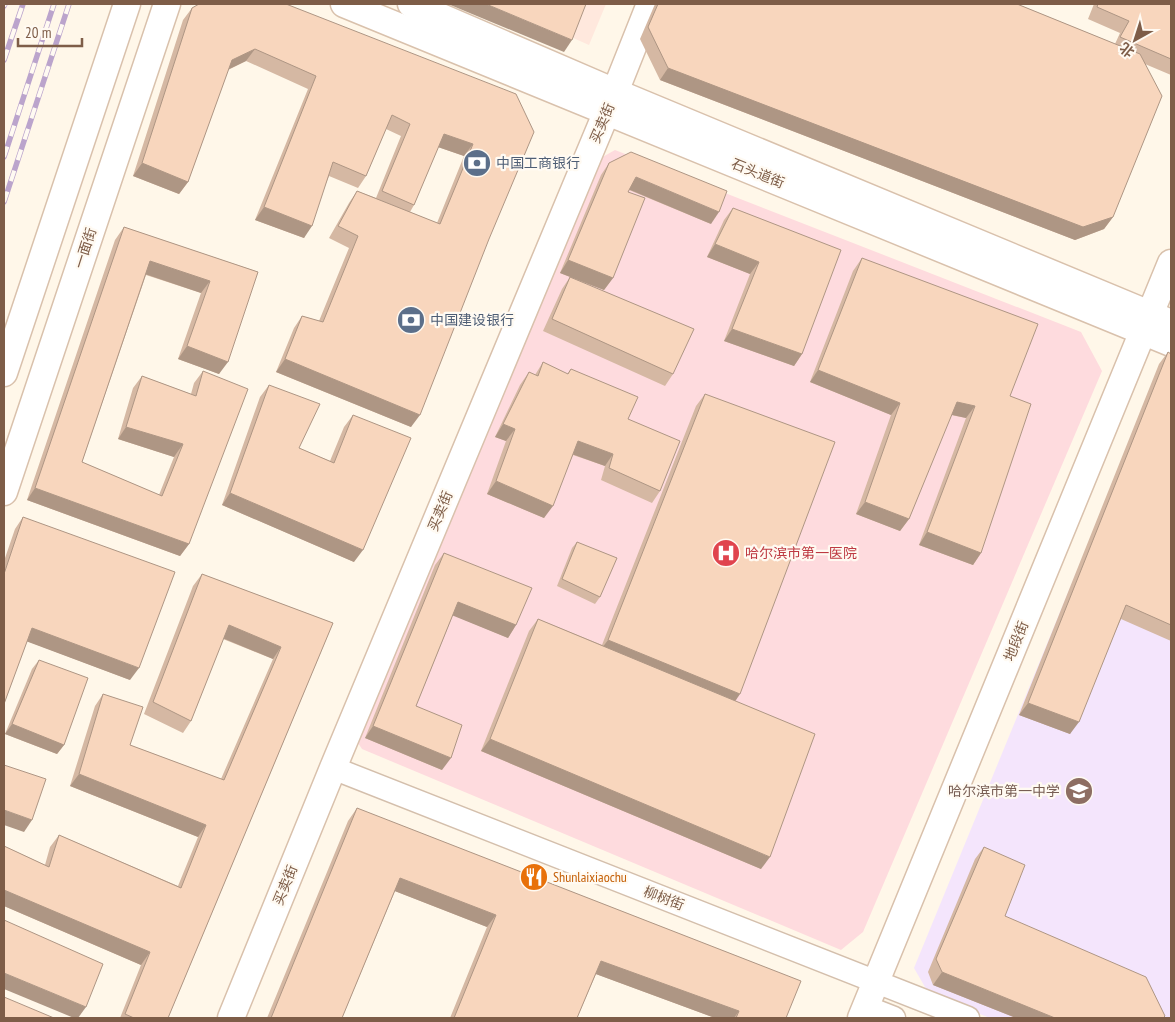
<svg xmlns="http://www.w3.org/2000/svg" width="1175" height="1022" font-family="'PT Sans Narrow','Noto Sans SC',sans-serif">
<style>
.commercial{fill:#ffe8dd}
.education{fill:#f4e5fc}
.medical{fill:#fedbde}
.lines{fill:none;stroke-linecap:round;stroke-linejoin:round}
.tertiary-casing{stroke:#d4bfac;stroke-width:25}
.secondary-casing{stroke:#d9c1ac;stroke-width:29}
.tertiary{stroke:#fff;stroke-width:22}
.secondary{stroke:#fff;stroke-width:26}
.rail-casing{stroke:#bba4cc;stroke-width:5.5}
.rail{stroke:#fffaf2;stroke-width:4;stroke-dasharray:11;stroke-linecap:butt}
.wall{fill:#d5b8a3;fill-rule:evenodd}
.shaded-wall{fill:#ae9684}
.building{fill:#f8d6bd;stroke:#ae9684}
.labels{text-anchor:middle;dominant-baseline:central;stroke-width:4.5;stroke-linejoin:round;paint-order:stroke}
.street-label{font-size:14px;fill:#7e5d48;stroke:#fffaf2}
.service-label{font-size:14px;fill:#4e5e75;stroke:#fffaf2;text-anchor:start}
.health-label{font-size:14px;fill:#be3a42;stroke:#fffaf2;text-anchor:start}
.education-label{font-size:14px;fill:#785e54;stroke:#fffaf2;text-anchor:end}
.food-label{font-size:14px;fill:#c56008;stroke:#fffaf2;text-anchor:start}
</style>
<rect width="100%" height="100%" fill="#fff7e9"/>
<path class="commercial" d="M497,4h109l-17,41z"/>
<path class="education" d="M1076,573l95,41v404h-181l-61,-24 -15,-26z"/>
<path class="medical" d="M615,150l466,182 21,39 -239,561 -22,18 -479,-201 -10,-15 240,-571z"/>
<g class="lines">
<defs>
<g id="tertiary">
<path d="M333,768l635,250"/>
<path d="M866,1007l28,11"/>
</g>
<g id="secondary">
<path d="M344,4l827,339"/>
<path d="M411,4l204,88 556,231"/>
<path d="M4,373l123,-369"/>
<path d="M4,492l163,-488"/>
<path d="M231,1018l102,-250 282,-676 35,-88"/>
<path d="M861,1018l310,-755"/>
</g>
</defs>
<use href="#tertiary" class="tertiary-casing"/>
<use href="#secondary" class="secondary-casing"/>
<use href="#tertiary" class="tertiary"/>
<use href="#secondary" class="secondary"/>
<defs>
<g id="rail">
<path d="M4,6l1,-2"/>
<path d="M4,60l19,-56"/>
<path d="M4,157l50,-153"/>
<path d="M4,202l65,-198"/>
</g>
</defs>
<use href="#rail" class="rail-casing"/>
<use href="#rail" class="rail"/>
</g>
<g class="wall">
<path d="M655,4h362l98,40 5,-11 -32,-14 6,-15h77v71l-26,-11 -32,153 -9,12 -29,11 -415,-160 -20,-41z"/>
<path d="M192,8l324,86 -105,333 -135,-55 18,-44 8,-12 17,5 30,-73 -20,-10 20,-35 8,-12 19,7 25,-62 -15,-7 -20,47 -8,12 -29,-12 -25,62 -49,-18 53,-131 -62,-28 -18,9 -40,112 -9,12 -46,-18 50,-156zM438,147l26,9 -27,67 -27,-11 4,-7z"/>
<path d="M609,163l102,61 -82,-34 -1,2 -15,86 -9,12 -22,-8 91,92 -8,12 -122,-55 19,-42 8,-12 -10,-4 41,-98z"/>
<path d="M733,208l69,146 -8,12 -70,-25 26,-67 -43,-17 17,-37z"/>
<path d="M124,227l134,45 -39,102 -41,-15 23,-66 -55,-18 -64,187 77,33 15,-38 -56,-18 15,-51 9,-12 49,18 3,-11 9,-12 -14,173 -9,12 -153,-56 88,-260z"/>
<path d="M862,258l148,138 -29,157 -8,12 -54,-20 47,-127 -15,-3 -42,104 -9,12 -44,-17 35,-99 -81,-33 43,-111z"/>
<path d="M1168,352l3,2v287l-50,-22 -51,115 -51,-19 140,-351z"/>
<path d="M543,362l24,12 4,-5 57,50 32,72 -8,12 -51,-23 4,-14 -32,-11 -29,63 -57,-24 19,-53 -11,-4 25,-52 9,-13 6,3z"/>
<path d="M269,385l30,63 31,13 14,-34 9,-12 1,147 -132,-57 38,-108z"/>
<path d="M705,394l30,307 26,168 -280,-118 48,-120 9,-12 64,26 94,-239z"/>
<path d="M23,517l107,163 -103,-39 -23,63v-143l11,-32z"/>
<path d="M577,542l23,55 -5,7 -38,-18 15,-38z"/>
<path d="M444,553l72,72 -8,13 -55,-23 -37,91 26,64 -77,-32 70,-173z"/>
<path d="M202,574l131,49 -165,395h-48l21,-53 -137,-59v-60l41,19 5,-18 9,-12 119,51 20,-49 -128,-51 25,-80 8,-12 27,51 91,34 52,-120 -50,-20 -32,82 -8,12 -39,-19 49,-128z"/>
<path d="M39,660l25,85 -7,9 -52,-20 27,-65z"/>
<path d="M357,808l429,210h-71l-119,-44 -19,44h-127l37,-91 -92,-36 -53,127h-75l81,-197z"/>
<path d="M984,847l21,69 160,100 -1,2h-148l-83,-33 -5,-13 47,-113z"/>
</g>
<g class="shaded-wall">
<path d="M448,4h38l86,36 -8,12z"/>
<path d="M255,49l-9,12 -23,11 9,-12z"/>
<path d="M668,68l445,149 -9,12 -29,11 -415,-160z"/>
<path d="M444,134l29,10 -9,12 -29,-10z"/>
<path d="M142,163l46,19 -9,12 -46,-18z"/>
<path d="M636,177l83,35 -8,12 -83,-35z"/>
<path d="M264,207l48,19 -8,12 -49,-18z"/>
<path d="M715,244l44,18 -9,12 -43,-17z"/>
<path d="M568,260l45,18 -9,12 -44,-17z"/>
<path d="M150,261l60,20 -9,12 -59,-20z"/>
<path d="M732,329l70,25 -8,12 -70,-25z"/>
<path d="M187,346l41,16 -9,12 -41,-15z"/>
<path d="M285,359l135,56 -9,12 -135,-55z"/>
<path d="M818,370l82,33 -9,12 -81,-33z"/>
<path d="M957,402l18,4 -9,12 -18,-4z"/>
<path d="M503,424l12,5 -9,12 -11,-4z"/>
<path d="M126,427l57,17 -9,13 -56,-18z"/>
<path d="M578,441l35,13 -8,12 -36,-13z"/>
<path d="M496,481l57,25 -9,12 -57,-24z"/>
<path d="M35,488l154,56 -9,12 -153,-56z"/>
<path d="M230,493l133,57 -9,12 -132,-57z"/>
<path d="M865,502l44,17 -9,12 -44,-17z"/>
<path d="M927,532l54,21 -8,12 -54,-20z"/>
<path d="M458,602l58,23 -8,13 -59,-24z"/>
<path d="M229,625l52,22 -8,12 -53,-22z"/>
<path d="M32,628l107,40 -9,12 -107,-40z"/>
<path d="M608,640l132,54 -8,12 -133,-54z"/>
<path d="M1028,703l51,19 -9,12 -51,-19z"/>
<path d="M12,724l52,21 -7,9 -52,-20z"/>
<path d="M373,726l78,32 -9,12 -77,-32z"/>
<path d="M490,739l280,118 -9,12 -280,-118z"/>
<path d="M79,774l127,51 -8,12 -128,-51z"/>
<path d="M4,810l28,10 -8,12 -20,-7z"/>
<path d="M400,878l96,37 -9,12 -95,-37z"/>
<path d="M4,890l146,62 -9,13 -137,-59z"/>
<path d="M601,961l138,50 -5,7h-19l-122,-45z"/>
<path d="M942,972l113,46h-39l-83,-33z"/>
<path d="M4,973l82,34 -8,11h-4l-70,-29z"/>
</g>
<g class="building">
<path d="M199,4h87l230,90 18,38 -45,107 -69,176 -135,-56 17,-43 21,6 35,-86 -20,-10 19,-35 83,33 33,-80 -29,-10 -30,71 -32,-14 28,-67 -18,-9 -26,61 -33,-14 -21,64 -48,-19 52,-131 -61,-27 -23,11 -44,122 -46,-19 50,-155z"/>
<path d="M486,4h100l-14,36z"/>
<path d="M658,4h359l123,50 22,42 -49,121 -30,10 -415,-159 -20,-41z"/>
<path d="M1098,4h73v55l-51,-22 9,-16 -32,-14z"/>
<path d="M631,152l96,39 -8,21 -83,-35 -8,15 17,6 -32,80 -45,-18 41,-97z"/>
<path d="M733,208l108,42 -39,104 -70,-25 27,-67 -44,-18z"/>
<path d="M124,227l134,45 -30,90 -41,-16 23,-65 -60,-20 -68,201 80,34 21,-52 -57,-17 16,-51 54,20 7,-25 45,18 -59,155 -154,-56z"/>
<path d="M862,258l176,66 -28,72 21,8 -50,149 -54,-21 48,-126 -18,-4 -48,117 -44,-17 35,-99 -82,-33z"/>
<path d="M570,277l124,52 -21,45 -121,-55z"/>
<path d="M1168,352l3,2v271l-45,-20 -47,117 -51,-19z"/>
<path d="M543,362l25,12 3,-5 67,28 -10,22 52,22 -20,50 -51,-23 4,-14 -35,-13 -25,65 -57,-25 19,-52 -12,-5 26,-52 9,4z"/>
<path d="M269,385l51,19 -21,44 35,15 19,-48 58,23 -48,112 -133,-57z"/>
<path d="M705,394l130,48 -95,252 -132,-54z"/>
<path d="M23,517l152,55 -36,96 -107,-40 -28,76v-130z"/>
<path d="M577,542l40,16 -17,39 -38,-18z"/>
<path d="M444,553l88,35 -16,37 -58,-23 -42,104 46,19 -11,33 -78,-32z"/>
<path d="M202,574l131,49 -165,395h-34l-9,-4 25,-62 -146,-62v-44l45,21 10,-32 122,53 25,-63 -127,-51 24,-80 40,13 -13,38 94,35 57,-133 -52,-22 -38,96 -38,-19z"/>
<path d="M538,619l277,115 -45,123 -280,-118z"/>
<path d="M39,660l49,18 -24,67 -52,-21z"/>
<path d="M4,765l42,14 -14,41 -28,-10z"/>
<path d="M357,808l444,173 -15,37h-50l3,-7 -138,-50 -24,57h-123l42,-103 -96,-37 -58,140h-71z"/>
<path d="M984,847l41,18 -20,51 141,61 19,39 -2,2h-108l-113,-46 -6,-13z"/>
<path d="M4,920l99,44 -17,43 -82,-34z"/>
<path d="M4,997l50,21h-50z"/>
</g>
<defs>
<symbol id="bank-disc" viewBox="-11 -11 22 22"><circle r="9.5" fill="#5c6f8a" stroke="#fffaf2"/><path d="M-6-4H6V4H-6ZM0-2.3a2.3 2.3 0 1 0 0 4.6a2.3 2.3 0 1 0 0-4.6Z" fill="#fff"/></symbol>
<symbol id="hospital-disc" viewBox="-11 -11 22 22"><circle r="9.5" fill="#e0444e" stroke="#fffaf2"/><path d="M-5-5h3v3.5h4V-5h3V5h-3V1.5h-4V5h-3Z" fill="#fff"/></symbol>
<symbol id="school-disc" viewBox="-11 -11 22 22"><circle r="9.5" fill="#8d6e63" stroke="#fffaf2"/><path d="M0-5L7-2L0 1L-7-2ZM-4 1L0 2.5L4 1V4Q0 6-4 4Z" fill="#fff"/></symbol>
<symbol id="restaurant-disc" viewBox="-11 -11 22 22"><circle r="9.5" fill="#e8710a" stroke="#fffaf2"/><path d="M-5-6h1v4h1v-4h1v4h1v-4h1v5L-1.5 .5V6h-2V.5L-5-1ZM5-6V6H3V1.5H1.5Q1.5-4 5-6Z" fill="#fff"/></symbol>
</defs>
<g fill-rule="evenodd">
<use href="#bank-disc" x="461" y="147" width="32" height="32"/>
<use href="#bank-disc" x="395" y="304" width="32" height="32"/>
<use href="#hospital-disc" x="710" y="537" width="32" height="32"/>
<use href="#school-disc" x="1063" y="775" width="32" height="32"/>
<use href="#restaurant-disc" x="518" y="861" width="32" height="32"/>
</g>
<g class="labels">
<g class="street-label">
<text transform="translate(602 123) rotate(-67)">买卖街</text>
<text transform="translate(758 173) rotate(22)">石头道街</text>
<text transform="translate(85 248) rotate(-72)">一面街</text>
<text transform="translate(440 511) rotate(-67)">买卖街</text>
<text transform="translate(1016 641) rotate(-68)">地段街</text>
<text transform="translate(285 885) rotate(-68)">买卖街</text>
<text transform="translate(664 898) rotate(21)">柳树街</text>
</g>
<g class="service-label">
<text x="496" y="163">中国工商银行</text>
<text x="430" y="320">中国建设银行</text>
</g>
<g class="health-label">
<text x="745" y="553">哈尔滨市第一医院</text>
</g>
<g class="education-label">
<text x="1060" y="791">哈尔滨市第一中学</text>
</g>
<g class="food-label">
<text x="553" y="877">Shunlaixiaochu</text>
</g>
</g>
<rect width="1175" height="1022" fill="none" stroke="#7e5d48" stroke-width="10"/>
<g transform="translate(1135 40) rotate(219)" stroke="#fffaf2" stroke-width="4" paint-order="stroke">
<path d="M0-4L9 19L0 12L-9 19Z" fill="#7e5d48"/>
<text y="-8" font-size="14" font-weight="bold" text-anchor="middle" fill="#7e5d48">北</text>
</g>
<path d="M18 38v8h64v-8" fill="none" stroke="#7e5d48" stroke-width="2.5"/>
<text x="25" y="38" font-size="15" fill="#7e5d48" stroke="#fffaf2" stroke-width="4" paint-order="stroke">20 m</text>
</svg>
